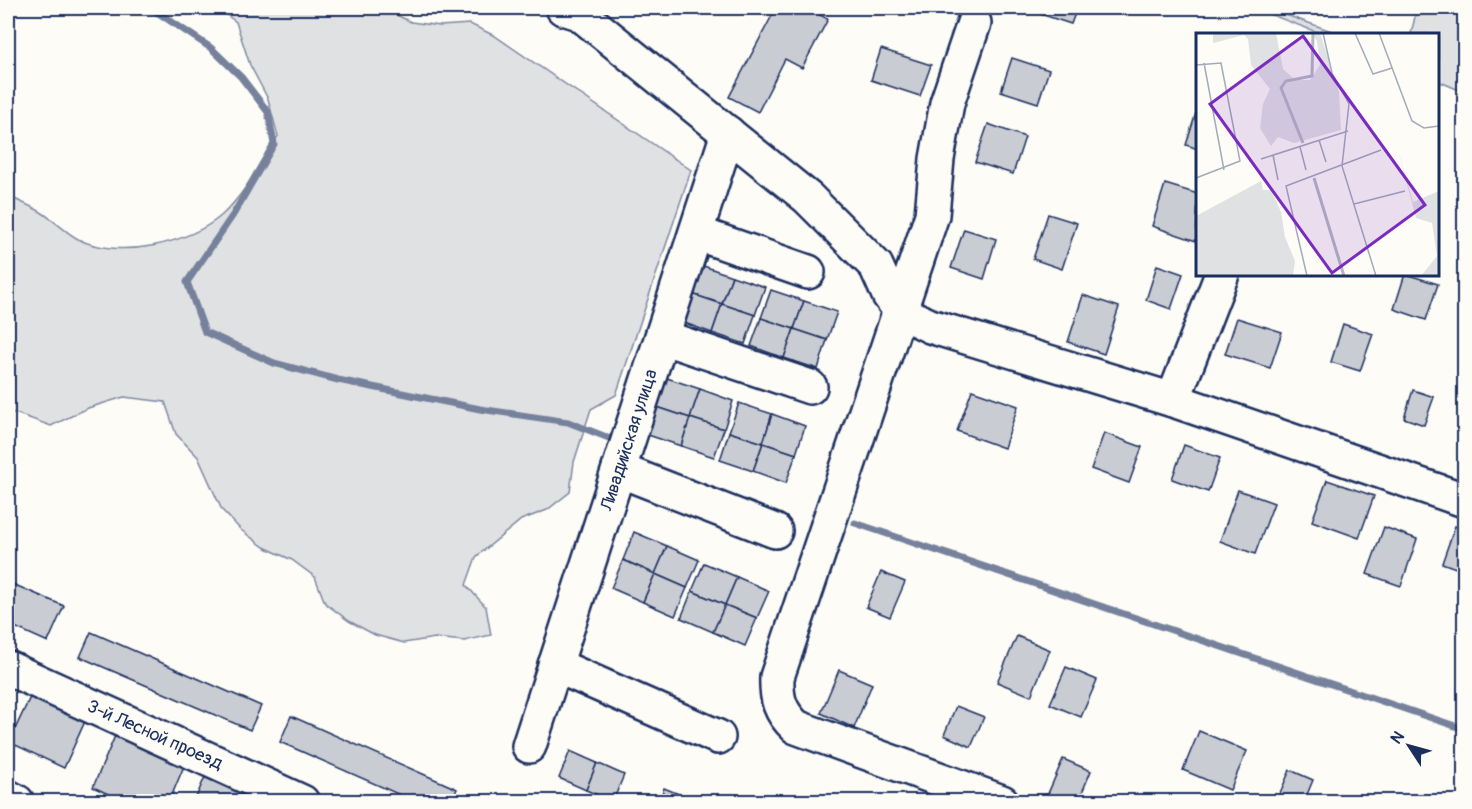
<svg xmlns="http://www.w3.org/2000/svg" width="1472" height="809" font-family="Pangolin,sans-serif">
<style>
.green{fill:#e0e1e3;stroke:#7e88a0;stroke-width:1.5}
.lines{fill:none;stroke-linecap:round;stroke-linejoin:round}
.stream{stroke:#76819c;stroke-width:7}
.building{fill:#c9ccd3;stroke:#1b2f5e;stroke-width:1.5}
.minor-casing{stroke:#1b2f5e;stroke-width:38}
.minor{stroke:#fdfcf7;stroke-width:33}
.labels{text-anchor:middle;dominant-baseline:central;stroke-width:4.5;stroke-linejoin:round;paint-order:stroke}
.street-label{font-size:18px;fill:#1b2f5e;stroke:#fdfcf7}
.inset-river{fill:none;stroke:#b3b8c5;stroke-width:3}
.inset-road{fill:none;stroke:#a3aaba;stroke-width:1.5}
.view{fill:#7b2cbf;fill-opacity:0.15;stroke:#7b2cbf;stroke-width:3}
.inset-edge{fill:none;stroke:#1b2f5e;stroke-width:3}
</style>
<rect width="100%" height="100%" fill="#fdfcf7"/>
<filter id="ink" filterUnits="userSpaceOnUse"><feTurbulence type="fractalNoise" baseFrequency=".0167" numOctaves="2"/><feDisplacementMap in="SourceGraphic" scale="12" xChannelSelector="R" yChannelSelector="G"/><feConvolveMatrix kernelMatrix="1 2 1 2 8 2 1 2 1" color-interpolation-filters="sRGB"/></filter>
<g filter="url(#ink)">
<g class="green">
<path d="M217,8h165l29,14 29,4 30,-2 25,12 196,134 -75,225 -25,14 -17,53 -4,30 -23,18 -26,10 -45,37 -10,28 20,22 5,28 -27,6 -29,-3 -31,5 -29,-8 -26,-14 -24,-18 -10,-26 -23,-17 -28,-13 -23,-17 -19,-20 -24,-53 -22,-23 -11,-32 -41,-5 -36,11 -37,18 -36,-13h-7v-217c10,5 23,10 33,16 13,8 24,20 37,27 40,21 111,5 144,-24 23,-21 39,-53 56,-79l-10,-37 -18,-34 -14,-43z"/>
<path d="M1253,8h13l74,26h-18z"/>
<path d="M1417,8h47v84l-26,-11v-47h-27z"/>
</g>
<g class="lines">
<g class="stream">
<path d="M151,8l60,40 30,29 27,35 6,32 -41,71 -46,67 18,50 69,31 64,17 142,29 88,13 46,18"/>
<path d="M855,523l609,206"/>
</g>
</g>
<g class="building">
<path d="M776,8h30l22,11 -26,49 -17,-9 -27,53 -29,-15z"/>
<path d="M1028,8h49l-6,16 -43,-14z"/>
<path d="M881,49l50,16 -11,31 -49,-16z"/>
<path d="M1012,58l37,12 -11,33 -37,-12z"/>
<path d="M1196,113h2v36l-12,-4z"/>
<path d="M988,124l37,13 -12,37 -38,-12z"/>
<path d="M1165,184l33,10 -2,47 -44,-15z"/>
<path d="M1048,214l29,9 -15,46 -29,-10z"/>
<path d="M964,229l32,10 -12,40 -33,-11z"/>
<path d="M698,264l34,12 -10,28 -33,-11z"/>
<path d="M1157,265l26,9 -12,35 -25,-9z"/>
<path d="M1405,274l33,10 -12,36 -32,-11z"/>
<path d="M732,276l33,11 -10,28 -33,-11z"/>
<path d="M771,290l33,11 -10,28 -33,-11z"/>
<path d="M689,293l33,11 -10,29 -33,-12z"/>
<path d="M1083,295l36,12 -15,47 -36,-12z"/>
<path d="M804,301l33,11 -10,28 -33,-11z"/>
<path d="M722,304l33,11 -10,29 -33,-11z"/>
<path d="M761,318l33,11 -10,29 -33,-12z"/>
<path d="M1237,318l45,14 -12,36 -45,-14z"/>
<path d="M1343,324l30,10 -13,37 -29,-9z"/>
<path d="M794,329l33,11 -9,29 -34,-11z"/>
<path d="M667,378l33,11 -10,29 -33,-11z"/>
<path d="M700,389l33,12 -9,28 -34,-11z"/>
<path d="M972,390l46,16 -14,42 -47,-17z"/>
<path d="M1413,390l21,7 -10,28 -20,-7z"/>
<path d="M739,403l33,11 -9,29 -34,-11z"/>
<path d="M657,407l33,11 -9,28 -33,-11z"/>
<path d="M772,414l33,12 -9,28 -33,-11z"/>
<path d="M690,418l34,11 -10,28 -33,-11z"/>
<path d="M729,432l34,11 -10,28 -33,-11z"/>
<path d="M1104,433l38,14 -13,36 -38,-14z"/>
<path d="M763,443l33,11 -10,29 -33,-12z"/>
<path d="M1184,445l36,13 -12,34 -36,-13z"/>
<path d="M1327,480l47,16 -15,42 -47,-17z"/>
<path d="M1238,490l36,13 -19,51 -35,-13z"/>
<path d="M1455,526l9,3v42l-22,-8z"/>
<path d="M1384,527l33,12 -16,47 -34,-12z"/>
<path d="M634,532l33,14 -12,28 -32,-14z"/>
<path d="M667,546l32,14 -12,28 -32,-14z"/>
<path d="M623,560l32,14 -12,28 -32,-14z"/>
<path d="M704,563l33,14 -12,28 -33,-14z"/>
<path d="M881,572l24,10 -15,35 -24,-10z"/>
<path d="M655,574l32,14 -12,28 -32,-14z"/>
<path d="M737,577l32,14 -12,27 -32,-13z"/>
<path d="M8,582l56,24 -16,36 -40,-18z"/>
<path d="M692,591l33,14 -12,27 -32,-14z"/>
<path d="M725,605l32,13 -12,28 -32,-14z"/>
<path d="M91,632l170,74 -11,24 -170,-73z"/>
<path d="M1017,636l33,14 -19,46 -34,-14z"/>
<path d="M1066,667l31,13 -16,37 -31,-13z"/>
<path d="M839,670l33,14 -18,44 -33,-15z"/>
<path d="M32,693l54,26 -22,49 -55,-26z"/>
<path d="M956,706l28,11 -13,30 -27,-12z"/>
<path d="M291,716l166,73 -6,13h-35l-136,-60z"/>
<path d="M1199,731l48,20 -17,39 -47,-20z"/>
<path d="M115,736l69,30 -15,36h-43l-33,-15z"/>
<path d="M570,751l27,12 -11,27 -27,-12z"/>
<path d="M1063,759l28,12 -13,31h-18l-13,-6z"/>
<path d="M597,763l27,12 -11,26 -27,-11z"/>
<path d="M1290,770l23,10 -9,22h-28z"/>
<path d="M205,777l55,25h-66z"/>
<path d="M664,788l27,11 -1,3h-31z"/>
</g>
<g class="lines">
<defs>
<g id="minor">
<path d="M563,8l16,5 229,185 68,68 13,29 12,17 29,14 243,74 291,100"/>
<path d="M974,23l-27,80 -10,56 -5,56 -155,462c-1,22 3,35 19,50l206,75"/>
<path d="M696,233l112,39"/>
<path d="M662,337l148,50"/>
<path d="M1173,400l49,-126"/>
<path d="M619,470l156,61"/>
<path d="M555,665l163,72"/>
<path d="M8,668l294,134"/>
<path d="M529,746l199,-613"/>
<path d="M8,797l9,5"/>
</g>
</defs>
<use href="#minor" class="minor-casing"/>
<use href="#minor" class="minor"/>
</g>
</g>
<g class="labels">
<g class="street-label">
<text transform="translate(629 440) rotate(-72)">Ливадийская улица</text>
<text transform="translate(155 735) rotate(24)">3-й Лесной проезд</text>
</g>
</g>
<g transform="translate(1196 33)">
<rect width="243" height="243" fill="#fdfcf7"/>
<path d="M17,0h63l7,36 10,9 10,2h7l10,-15 -3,-24 -6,-8h9l19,59 2,38 -47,13 -16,-6 -7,9 -11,-18 3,-24 7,-15 -19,-24 -3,-26 -4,-4 -31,8zM202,117l15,52 26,-11v85h-18l16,-20 -5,-33 -16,-5zM65,148l2,9h8l10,22 4,25 10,24 -2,15h-97v-60z" fill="#e0e1e3"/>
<path class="inset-river" d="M107,110l-22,-55 5,-7 26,-5 1,-43M118,145l30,98"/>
<path class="inset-road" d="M127,0l9,40 17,31 -7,62 34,110M159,0l18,41 19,-6M183,0l33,88 12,7 15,-2M243,1v37M8,30l20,107M0,32l25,-2 19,98 -44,17M123,107l7,22M104,114l6,23M77,122l5,25M65,126l87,-28M158,171l51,-13M111,243l-21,-90 95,-36"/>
<path class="view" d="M107,3l122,169 -93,68 -122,-169z"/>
<rect width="243" height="243" class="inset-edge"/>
</g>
<rect width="1472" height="809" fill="none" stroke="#fdfcf7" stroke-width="30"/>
<rect x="15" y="15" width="1442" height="779" fill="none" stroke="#1b2f5e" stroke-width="2" filter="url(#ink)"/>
<g transform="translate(1409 746) rotate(306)" stroke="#fdfcf7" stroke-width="4.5" paint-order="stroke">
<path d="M0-4.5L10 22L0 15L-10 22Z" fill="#1b2f5e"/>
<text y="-9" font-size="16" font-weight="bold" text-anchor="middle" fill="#1b2f5e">N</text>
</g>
</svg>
